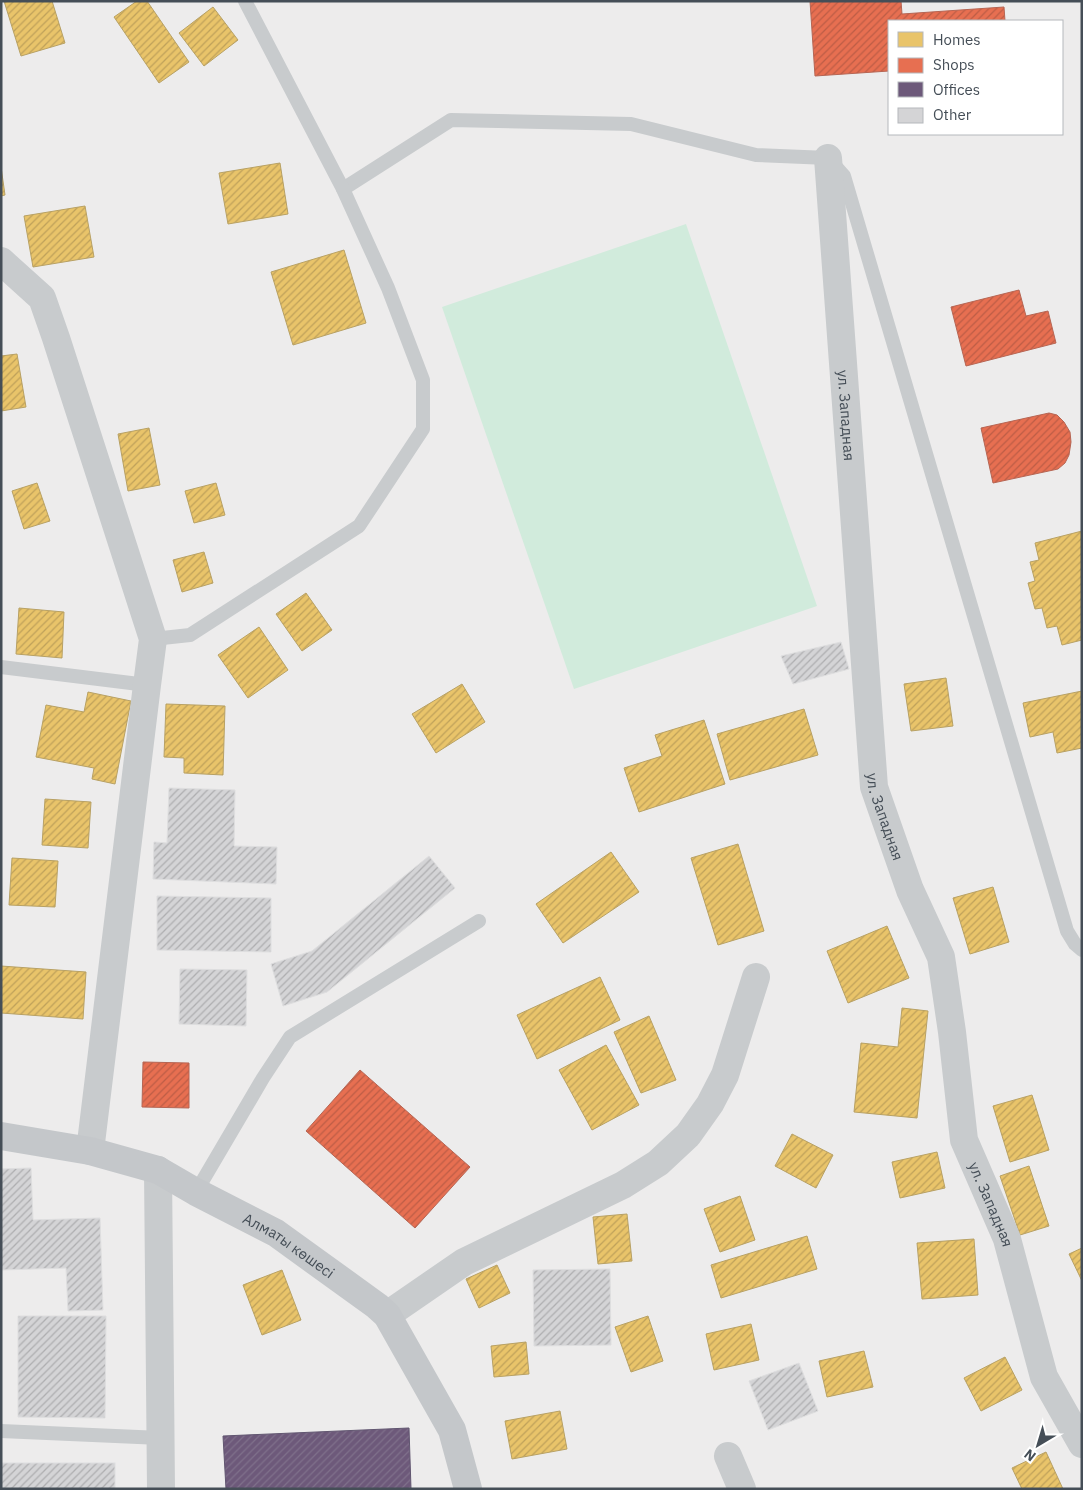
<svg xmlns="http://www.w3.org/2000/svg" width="1083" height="1490" font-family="'IBM Plex Sans',sans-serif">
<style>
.pitch{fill:#d1ebdc}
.homes{fill:url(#homes-hatch);stroke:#b8a164}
.shops{fill:url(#shops-hatch);stroke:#b66553}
.offices{fill:url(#offices-hatch);stroke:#615670}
.building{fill:url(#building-hatch);stroke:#dededf}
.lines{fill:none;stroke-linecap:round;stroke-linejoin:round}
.lane{stroke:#c8cbcd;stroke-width:14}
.street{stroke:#c8cbcd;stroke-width:28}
.primary{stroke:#c4c7ca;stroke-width:28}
.labels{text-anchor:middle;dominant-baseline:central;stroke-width:5;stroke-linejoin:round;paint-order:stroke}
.street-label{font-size:15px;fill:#454e57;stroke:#fff}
</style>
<defs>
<pattern id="homes-hatch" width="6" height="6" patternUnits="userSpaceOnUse" patternTransform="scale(1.25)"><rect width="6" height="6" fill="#e9c46a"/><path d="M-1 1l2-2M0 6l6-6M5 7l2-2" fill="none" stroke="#bfa15a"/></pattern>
<pattern id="shops-hatch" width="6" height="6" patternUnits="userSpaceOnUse" patternTransform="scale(1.25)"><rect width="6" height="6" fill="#e76f51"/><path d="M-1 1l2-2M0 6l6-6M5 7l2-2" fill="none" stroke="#bd5d46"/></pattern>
<pattern id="offices-hatch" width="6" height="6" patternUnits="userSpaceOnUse" patternTransform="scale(1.25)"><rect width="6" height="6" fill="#6d597a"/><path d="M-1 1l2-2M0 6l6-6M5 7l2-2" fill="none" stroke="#7f708b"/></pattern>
<pattern id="building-hatch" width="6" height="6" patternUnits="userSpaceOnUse" patternTransform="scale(1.25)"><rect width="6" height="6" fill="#d4d4d6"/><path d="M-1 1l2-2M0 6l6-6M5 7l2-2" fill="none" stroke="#aeaeb0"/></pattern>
</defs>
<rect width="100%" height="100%" fill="#edecec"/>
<path class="pitch" d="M686,224l131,382 -243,83 -132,-382z"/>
<g class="homes">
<path d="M4,1h48l13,42 -44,13z"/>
<path d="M137,1h10l42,61 -30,21 -45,-66z"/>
<path d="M213,7l25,33 -34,26 -25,-33z"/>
<path d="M280,163l8,51 -60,10 -9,-51z"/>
<path d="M1,167l4,28 -4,1z"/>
<path d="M85,206l9,51 -61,10 -9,-51z"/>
<path d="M344,250l22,73 -73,22 -22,-73z"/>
<path d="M17,354l9,53 -25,4v-55z"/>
<path d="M149,428l11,57 -32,6 -10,-57z"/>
<path d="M37,483l13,38 -26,8 -12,-38z"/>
<path d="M216,483l9,32 -31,8 -9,-32z"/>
<path d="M1082,531v109l-20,5 -5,-19 -10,2 -5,-20 -7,1 -7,-26 7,-2 -5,-19 9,-2 -4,-17z"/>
<path d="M204,552l9,31 -31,9 -9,-32z"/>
<path d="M306,593l26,37 -30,21 -26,-37z"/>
<path d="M19,608l45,4 -2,46 -46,-4z"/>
<path d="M259,627l29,43 -40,28 -30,-43z"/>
<path d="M946,678l7,48 -42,5 -7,-47z"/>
<path d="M462,684l23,38 -49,31 -24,-39z"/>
<path d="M1082,691v57l-25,5 -4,-21 -23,5 -7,-34z"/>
<path d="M88,692l43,9 -16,83 -23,-5 2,-11 -58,-11 10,-52 38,7z"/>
<path d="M166,704l59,2 -2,69 -39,-2v-15l-20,-1z"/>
<path d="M804,709l14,46 -88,25 -13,-46z"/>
<path d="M704,720l21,64 -86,28 -15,-44 38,-12 -7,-21z"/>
<path d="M45,799l46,3 -3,46 -46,-3z"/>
<path d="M738,844l26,87 -46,14 -27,-87z"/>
<path d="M611,852l28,40 -76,51 -27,-39z"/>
<path d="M12,858l46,3 -3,46 -46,-2z"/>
<path d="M993,887l16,55 -39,12 -17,-56z"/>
<path d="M887,926l22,52 -61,25 -21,-52z"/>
<path d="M1,966l85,6 -3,47 -82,-6z"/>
<path d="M600,977l20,43 -83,39 -20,-44z"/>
<path d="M902,1008l26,3 -11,107 -63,-6 7,-69 37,4z"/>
<path d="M649,1016l27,64 -35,13 -27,-61z"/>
<path d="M606,1045l33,60 -47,25 -33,-60z"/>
<path d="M1032,1095l17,55 -39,12 -17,-56z"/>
<path d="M792,1134l41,21 -17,33 -41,-22z"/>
<path d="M937,1152l8,36 -45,10 -8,-36z"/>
<path d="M1029,1166l20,60 -29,9 -20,-59z"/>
<path d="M740,1196l15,44 -35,12 -16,-43z"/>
<path d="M627,1214l5,47 -34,3 -5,-47z"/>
<path d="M807,1236l10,33 -96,29 -10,-33z"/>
<path d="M974,1239l4,56 -56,4 -5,-56z"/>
<path d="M1082,1248v33l-13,-27z"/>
<path d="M497,1265l13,28 -31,15 -13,-29z"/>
<path d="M282,1270l19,50 -39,15 -19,-50z"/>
<path d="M648,1316l15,45 -32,11 -16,-45z"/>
<path d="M751,1324l8,36 -45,10 -8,-36z"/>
<path d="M526,1342l3,32 -35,3 -3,-31z"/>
<path d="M864,1351l9,36 -46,10 -8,-36z"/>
<path d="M1005,1357l17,33 -41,21 -17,-33z"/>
<path d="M560,1411l7,38 -55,10 -7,-38z"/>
<path d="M1046,1452l17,37h-41l-10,-21z"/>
</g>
<g class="shops">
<path d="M810,1h91l1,13 102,-7 1,14h-116v50l-74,5z"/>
<path d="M1019,290l7,26 22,-5 8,32 -90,23 -15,-59z"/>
<path d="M1049,413l8,2 7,7 6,10 1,10 -2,13 -4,8 -7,6 -65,14 -12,-55z"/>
<path d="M143,1062l46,1v45l-47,-1z"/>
<path d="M360,1070l110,97 -55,61 -109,-97z"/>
</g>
<path class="offices" d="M409,1428l2,61h-185l-3,-53z"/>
<g class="building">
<path d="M841,642l8,27 -56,15 -12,-28z"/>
<path d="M169,788l66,2 -1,56 43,1 -1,37 -123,-5 1,-37 13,1z"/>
<path d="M429,856l26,32 -128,104 -44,14 -12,-42 41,-13z"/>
<path d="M157,896l114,2v54l-114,-2z"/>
<path d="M180,969l67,1 -1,56 -67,-2z"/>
<path d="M31,1168l2,52 67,-2 3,92 -35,1 -2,-43 -65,2v-101z"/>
<path d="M610,1269l1,76 -77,1 -1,-76z"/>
<path d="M18,1316h88l-1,102 -87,-1z"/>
<path d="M799,1363l19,48 -50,19 -19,-49z"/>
<rect x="1" y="1463" width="114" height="26"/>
</g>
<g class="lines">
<g class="lane">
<path d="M343,189l108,-69 180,4 125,31 72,3 16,18 223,755 8,13 7,6"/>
<path d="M153,639l37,-4 169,-109 64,-97v-49l-35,-92 -45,-99 -98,-188"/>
<path d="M1,667l146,18"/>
<path d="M196,1192l67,-114 27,-41 189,-116"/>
<path d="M1,1431l160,7"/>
</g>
<g class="street">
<path id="s1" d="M828,158l46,629 36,103 31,67 11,75 12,108 43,99 37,138 38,67"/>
<path d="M1,261l41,37 14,40 97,301 -6,46 -57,466"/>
<path d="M158,1170l3,319"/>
<path d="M387,1315l77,-53 159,-77 35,-22 30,-28 22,-31 15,-29 31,-98"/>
<path d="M728,1456l14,33"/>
</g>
<path class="primary" id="s2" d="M1,1136l89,15 68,19 38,22 80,41 101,73 10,9 65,115 16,59"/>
</g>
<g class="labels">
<g class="street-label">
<text stroke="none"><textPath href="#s1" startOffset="258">ул. Западная</textPath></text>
<text stroke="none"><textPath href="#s1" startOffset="662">ул. Западная</textPath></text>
<text stroke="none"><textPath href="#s1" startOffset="1068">ул. Западная</textPath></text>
<text stroke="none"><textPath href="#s2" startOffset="312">Алматы көшесі</textPath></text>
</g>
</g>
<rect width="1083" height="1490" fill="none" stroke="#454e57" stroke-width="5"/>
<rect x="888" y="20" width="175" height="115" fill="#ffffff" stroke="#b5b8bc"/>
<rect x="898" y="32" width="25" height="15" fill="#e9c46a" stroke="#b5b8bc"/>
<text x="933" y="45" font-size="15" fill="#454e57">Homes</text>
<rect x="898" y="58" width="25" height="15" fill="#e76f51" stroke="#b5b8bc"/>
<text x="933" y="70" font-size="15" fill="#454e57">Shops</text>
<rect x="898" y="82" width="25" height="15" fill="#6d597a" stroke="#b5b8bc"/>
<text x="933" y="95" font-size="15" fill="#454e57">Offices</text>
<rect x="898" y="108" width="25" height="15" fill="#d4d4d6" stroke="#b5b8bc"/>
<text x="933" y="120" font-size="15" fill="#454e57">Other</text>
<g transform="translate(1038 1445) rotate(218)" stroke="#ffffff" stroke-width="4" paint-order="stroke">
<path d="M0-4L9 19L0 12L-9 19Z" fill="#454e57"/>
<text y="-8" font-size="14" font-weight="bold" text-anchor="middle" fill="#454e57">N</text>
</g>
</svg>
